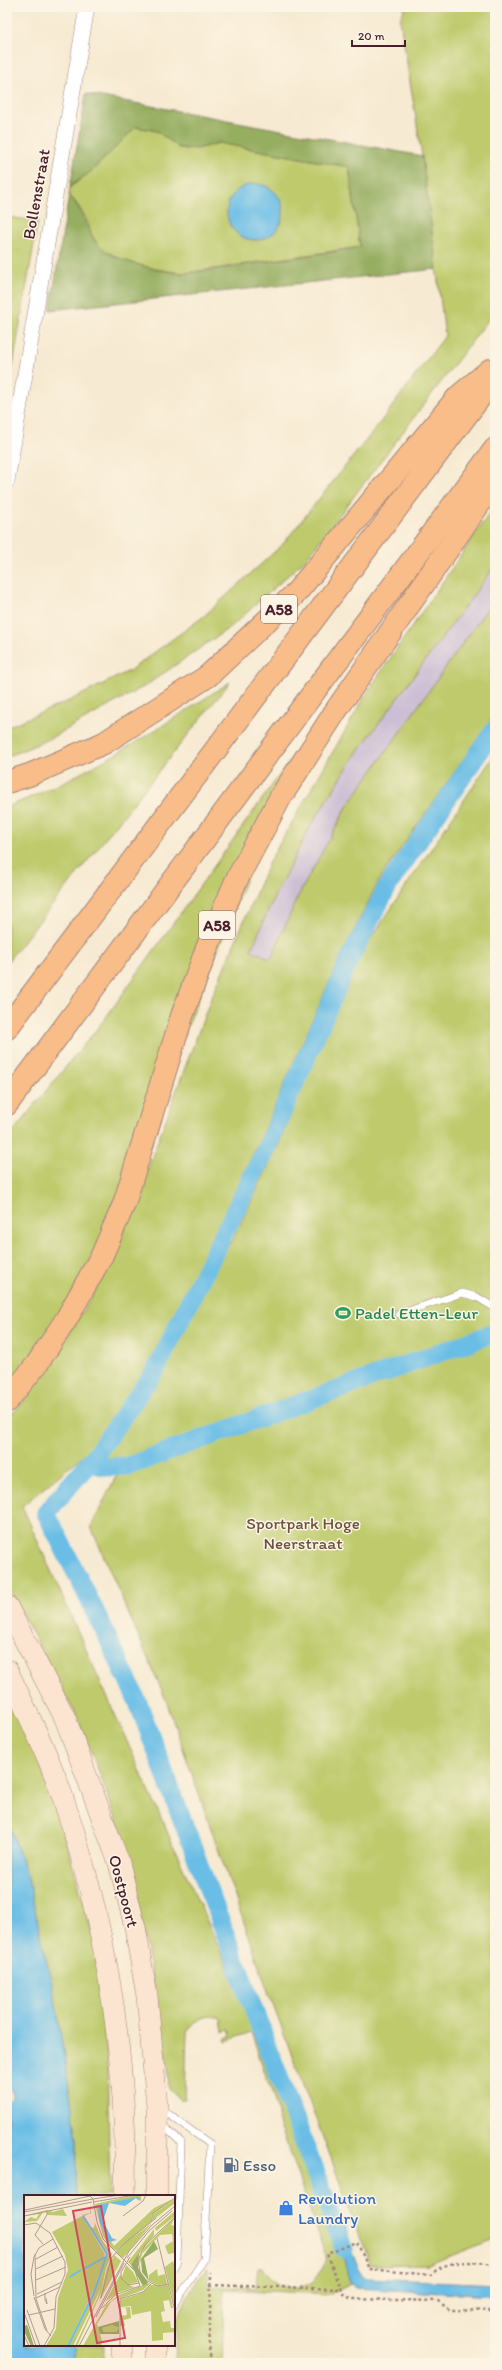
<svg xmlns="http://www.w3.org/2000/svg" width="502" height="2370" font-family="Itim,sans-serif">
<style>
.industrial{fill:#ccbed4}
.green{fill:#beca6c;stroke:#84744c;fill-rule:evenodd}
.forest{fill:#96ae60;stroke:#706646}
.water{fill:#6abee6;stroke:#5a6e88}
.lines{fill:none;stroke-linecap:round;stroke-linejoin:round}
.canal{stroke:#6abee6;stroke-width:19}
.service-casing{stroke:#a0847e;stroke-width:8}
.minor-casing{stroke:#a0847e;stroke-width:16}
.secondary-casing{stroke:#a0847e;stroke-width:22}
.motorway-casing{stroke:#a0847e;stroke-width:24}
.path{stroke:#a0847e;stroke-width:2.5;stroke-dasharray:3 3;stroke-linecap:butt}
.service{stroke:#fff;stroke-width:7}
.minor{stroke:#fff;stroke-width:15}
.secondary{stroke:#fce5d0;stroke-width:21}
.motorway{stroke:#f8bd89;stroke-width:22}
.labels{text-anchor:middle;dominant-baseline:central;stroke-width:3;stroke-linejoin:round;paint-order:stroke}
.shield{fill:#fcf5e5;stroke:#7f5f63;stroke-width:1}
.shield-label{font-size:16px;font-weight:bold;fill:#4a1f2b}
.street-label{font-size:17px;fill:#4a1f2b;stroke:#fcf5e5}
.leisure-label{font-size:17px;fill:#27864d;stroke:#fcf5e5;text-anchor:start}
.park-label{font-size:17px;fill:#6d523e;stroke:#fcf5e5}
.service-label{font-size:17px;fill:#4e5e75;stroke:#fcf5e5;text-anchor:start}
.shop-label{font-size:17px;fill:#366cbe;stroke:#fcf5e5;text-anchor:start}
.inset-river{fill:none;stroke:#6abee6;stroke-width:2}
.inset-road{fill:none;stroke:#b2998f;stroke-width:1}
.view{fill:#d1495b;fill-opacity:0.15;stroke:#d1495b;stroke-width:2}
.inset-edge{fill:none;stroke:#4a1f2b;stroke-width:2}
</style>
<rect width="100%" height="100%" fill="#fcf5e5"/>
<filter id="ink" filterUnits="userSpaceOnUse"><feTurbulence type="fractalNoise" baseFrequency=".025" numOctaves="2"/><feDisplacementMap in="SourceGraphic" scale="8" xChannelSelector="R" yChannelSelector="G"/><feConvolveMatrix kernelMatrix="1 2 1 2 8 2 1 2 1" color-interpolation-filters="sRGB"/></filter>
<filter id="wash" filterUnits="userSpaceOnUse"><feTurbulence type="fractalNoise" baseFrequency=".012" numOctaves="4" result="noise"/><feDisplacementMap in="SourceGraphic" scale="16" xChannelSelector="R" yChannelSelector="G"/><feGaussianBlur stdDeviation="0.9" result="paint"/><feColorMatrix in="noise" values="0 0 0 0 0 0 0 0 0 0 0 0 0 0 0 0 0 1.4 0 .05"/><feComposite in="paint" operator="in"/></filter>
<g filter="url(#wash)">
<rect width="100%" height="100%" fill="#f7ead2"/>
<path class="industrial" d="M495,566v32l-147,207 -51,93 -26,61 -20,-9 24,-55 36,-70 43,-68z"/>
<g class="green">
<path d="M405,7h90v304l-188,247 -75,68 -87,60 -96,53 -42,18v-30l62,-26 60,-30 74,-54 79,-72 94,-117 69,-92 -23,-180 -22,-136z"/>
<path d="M136,127l21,4 22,17 7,1 33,-6 130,24 11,80 -175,26c-23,-2 -78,-11 -91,-33 -3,-4 -4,-10 -5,-14 -5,-12 -11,-22 -20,-31l1,-8 23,-17zM267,187l11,10 4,7 -14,33c-11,4 -19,4 -29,-2l-10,-32 9,-12z"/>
<path d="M7,217l31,4 -30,172h-1z"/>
<path d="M495,505v61l-141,191 -43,68 -36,70 -24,55 20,9 26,-61 51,-93 147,-207v116l-114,163 -42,83 -81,184 -117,240 -51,66 -68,56 234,525 82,217 20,33 -28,13 -106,-5 -2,74h-47l2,-45 21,-40 10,-10v18l48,2 2,-21h4c16,31 58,28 64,-11l-47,-133 -2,-15 -26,-76 -25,9 -1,-3 6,-2 -2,-6 -6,2 -2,-14c-16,-5 -24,1 -34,13l-2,69h-5l-11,-11 -1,-21 -14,-78 -20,-108 -11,-44 -24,-66 -21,-53 -71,-134v-166l15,-16 28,-40 53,-85 29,-68 78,-209 59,-139 101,-174z"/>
<path d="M230,682l-223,280v-155c80,-31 151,-78 223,-125z"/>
<path d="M326,710l-41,70 -178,450 -49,89 -51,68v-248l97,-119z"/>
<path d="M495,754v1485l-66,25 -58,1 -101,-268 -104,-297 -75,-173 32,-65 -18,-1 -6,-4v-6l49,-62 75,-151 8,5 46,-95 78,-186z"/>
<path d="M7,1689l34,77 26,78 26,92 14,122 3,138h-34l1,-57 -49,-260 -21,-61z"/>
<path d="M74,2345h30l-1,18h-29z"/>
</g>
<path class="forest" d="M86,94l336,62 15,113 -387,41 19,-115c16,16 18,41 33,53 16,14 62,25 84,25 28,-2 56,-8 84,-12 30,-5 61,-8 90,-14l-11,-80 -130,-24 -21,6 -19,-1 -22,-17 -21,-4 -43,43 -23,17z"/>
<g class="water">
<circle cx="255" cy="212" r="28"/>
<path d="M7,1818l21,61 27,119 22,141 -1,57h-51v149h49v18h-67v-260l6,-5 -1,-5 -5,-7z"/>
<path d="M349,2247c6,11 9,22 17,31l129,6v12l-140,-8 -6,-7 -7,-31z"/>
</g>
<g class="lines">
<g class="canal">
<path d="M88,1463l20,4 20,-1 363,-132"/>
<path d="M344,2249l-207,-549 -44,-93 -47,-94 48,-56 61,-86 111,-222 84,-191 39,-74 106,-155"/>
</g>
</g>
</g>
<g filter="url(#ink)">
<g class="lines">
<defs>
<g id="service">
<path d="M399,1314l63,-21 15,4 18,11"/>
<path d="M160,2108l50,36 -6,115 -30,46"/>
<path d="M160,2123l21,19 -4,119 -3,6"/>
</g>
<path id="minor" d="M7,481l80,-474"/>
<g id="secondary">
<path d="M7,1606l58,112 54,145 16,64 12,69 10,110v90"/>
<path d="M7,1670c20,42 41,84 56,128 43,127 65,263 62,398"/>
<path d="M122,2363v-18"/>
<path d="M155,2363v-18"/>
</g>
<g id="motorway">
<path d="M7,782l22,-7 75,-32 104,-67 87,-82 163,-197 32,-27"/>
<path d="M7,1028l488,-651"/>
<path d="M7,1104l488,-655"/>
<path d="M7,1401l30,-37 30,-46 35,-63 22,-51 58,-188 25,-68 29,-67 44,-83 57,-89 158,-228"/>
</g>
</defs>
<use href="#service" class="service-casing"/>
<use href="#minor" class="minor-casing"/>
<use href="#secondary" class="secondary-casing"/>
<use href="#motorway" class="motorway-casing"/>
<g class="path">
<path d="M495,2264c-20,-2 -49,-6 -64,11l-62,-6 -12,-27 -30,12 16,39 8,6 87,2 12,9 45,1"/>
<path d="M210,2285l131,4"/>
<path d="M209,2363l2,-91"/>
</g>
<use href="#service" class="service"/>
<use href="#minor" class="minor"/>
<use href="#secondary" class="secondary"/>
<use href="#motorway" class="motorway"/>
</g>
</g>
<defs>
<symbol id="stadium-bare" viewBox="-9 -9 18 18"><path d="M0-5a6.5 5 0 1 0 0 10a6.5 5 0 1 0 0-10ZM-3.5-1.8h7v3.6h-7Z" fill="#2e9e5b" stroke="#fcf5e5" stroke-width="2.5" paint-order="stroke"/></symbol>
<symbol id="fuel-bare" viewBox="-9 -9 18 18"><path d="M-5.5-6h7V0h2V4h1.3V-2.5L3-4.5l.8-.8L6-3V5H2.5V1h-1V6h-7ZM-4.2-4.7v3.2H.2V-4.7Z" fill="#5c6f8a" stroke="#fcf5e5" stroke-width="2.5" paint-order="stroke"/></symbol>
<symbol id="shop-bare" viewBox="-9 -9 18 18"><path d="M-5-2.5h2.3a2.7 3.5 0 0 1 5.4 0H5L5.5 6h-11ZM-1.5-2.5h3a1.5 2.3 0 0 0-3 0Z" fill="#3f7fe0" stroke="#fcf5e5" stroke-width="2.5" paint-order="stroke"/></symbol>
</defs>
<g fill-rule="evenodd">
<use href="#stadium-bare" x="332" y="1302" width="22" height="22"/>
<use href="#fuel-bare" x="220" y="2154" width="22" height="22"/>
<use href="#shop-bare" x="275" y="2197" width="22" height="22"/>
</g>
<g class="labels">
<g class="shield">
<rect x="261" y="595" width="36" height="28" rx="3"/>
<rect x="199" y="911" width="36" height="28" rx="3"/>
</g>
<g class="shield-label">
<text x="279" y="609">A58</text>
<text x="217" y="925">A58</text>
</g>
<g class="street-label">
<text transform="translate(36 194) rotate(-80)">Bollenstraat</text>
<text transform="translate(124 1891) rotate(75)">Oostpoort</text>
</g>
<g class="leisure-label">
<text x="355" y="1313">Padel Etten-Leur</text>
</g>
<g class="park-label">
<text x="303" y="1523">Sportpark Hoge<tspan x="303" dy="20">Neerstraat</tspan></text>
</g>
<g class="service-label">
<text x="243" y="2165">Esso</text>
</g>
<g class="shop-label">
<text x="298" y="2198">Revolution<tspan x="298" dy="20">Laundry</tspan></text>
</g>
</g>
<g transform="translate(24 2195)">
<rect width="151" height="151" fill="#f7ead2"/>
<path d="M107,1h10v4l-1,1 -5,-3 -37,7 4,22 12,19 40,-38 21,-10 -24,17 1,6 -35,30 -7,-4 -7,-11 -8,-32zM151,4v4l-22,17 -1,-5zM67,8v10l-7,3 7,11 3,1 1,-5 7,17 10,14 -6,14 -5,25 -24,53h-2l22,-47 4,-11 -28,58h-4l26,-53 5,-22 -5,17 -28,58h-21l10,-17 2,-31 10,-28 -3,-15 -13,-23 30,-16 23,38 -1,4 5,-4 -27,-39 8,-2zM39,14l4,7 -19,-1 -4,-4 -7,10 -13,1 7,-5 5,2 3,-5 -15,2 23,-6 6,2zM151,16v5l-19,15 -1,-3zM151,22l-4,8 4,1v27l-7,1 -3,-8 8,-5 -1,-7 -12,1 -18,19 -2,11 -1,-6 6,-12zM128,28l-29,35 -7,-5 11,-11zM130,34v6l-23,30 -3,-3zM90,60l7,6 -22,41 8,-34zM149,66l2,6v41l-10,-41zM102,70l7,7 5,10 -9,2 -7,-7zM133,74l1,7 7,-2 2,10 -9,1 -9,-4v-6zM96,80l11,11 4,1 -18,6 -12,9zM124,88l2,1 -7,6 -24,9 -1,-2 -7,5 -14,22 5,17 -1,5h-18l23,-41 13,-10zM127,90h17l5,23h-2l-2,-8 -6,1 2,10 -4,1 2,10 7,-1 1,7h4v4l-12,1v7l-11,1 -1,-30 -19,4 -1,-9 -11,1v-7l22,-7zM106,112l1,11 -7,2 1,6h-5v-10l7,-1 -1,-7h-6zM88,130l7,3 -3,4h-12l-2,-4z" fill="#beca6c"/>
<path d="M130,46l4,8 -14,9 5,23 -7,-9 -1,-13zM115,58l-1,15 10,15 -5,3 -12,-21zM95,126v7l-7,-3 -10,3 2,4h12l3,-4v6h-19l-2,-7zM3,130l1,2 6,19h-3l-7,-15v-5z" fill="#96ae60"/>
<path d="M114,2l2,3 -4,-2 -11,8 -16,-3 -6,18 9,17 5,2 -8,2 -10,-22 -1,-15z" fill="#6abee6"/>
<path class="inset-river" d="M60,74l21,-12M46,82l11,-7M44,151l26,-53 13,-39 -24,-38"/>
<path class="inset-road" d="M69,7l42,-7M1,15l65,-14 3,3 27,-4M0,17l69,-13 4,23 6,17 32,32 5,15M0,21l68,-14M99,21l20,-15 3,-6M128,26v-7l23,-16M0,30l12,-2 14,10 15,29v12l-9,23 -2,31 -10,18M133,43l18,73M19,49l-8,-9 13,-22M11,59l1,45 11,32M106,62l-9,15v6l7,7 11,-2M103,63l22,-27 23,-20M12,64l22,-12M12,74l27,-13M12,85l30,-13M144,89l-10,2 -11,-5 -7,-9 -2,-12 7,-15 30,-28M21,98v7l2,4 -1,-6M13,99l25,-12M10,101l-3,-22 3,-17 5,-9 14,-9M10,102l11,32 6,7M12,103l24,-11M77,103l10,-40 15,-16 30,-24M78,113l13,-13 25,-9M3,115l13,36M0,117l12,34M5,120l26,-6M72,122l28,-54M0,140l5,11M55,151l50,-95 23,-26 23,-19M96,151v-47l23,-7 8,-8"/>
<path class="view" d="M77,11l24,132 -28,5 -24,-132z"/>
<rect width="151" height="151" class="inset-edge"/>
</g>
<rect width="502" height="2370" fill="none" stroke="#fcf5e5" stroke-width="24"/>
<path d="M352 40v6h53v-6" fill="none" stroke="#4a1f2b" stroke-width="2"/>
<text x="358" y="40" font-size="12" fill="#4a1f2b" stroke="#fcf5e5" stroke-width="3" paint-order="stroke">20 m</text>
</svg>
